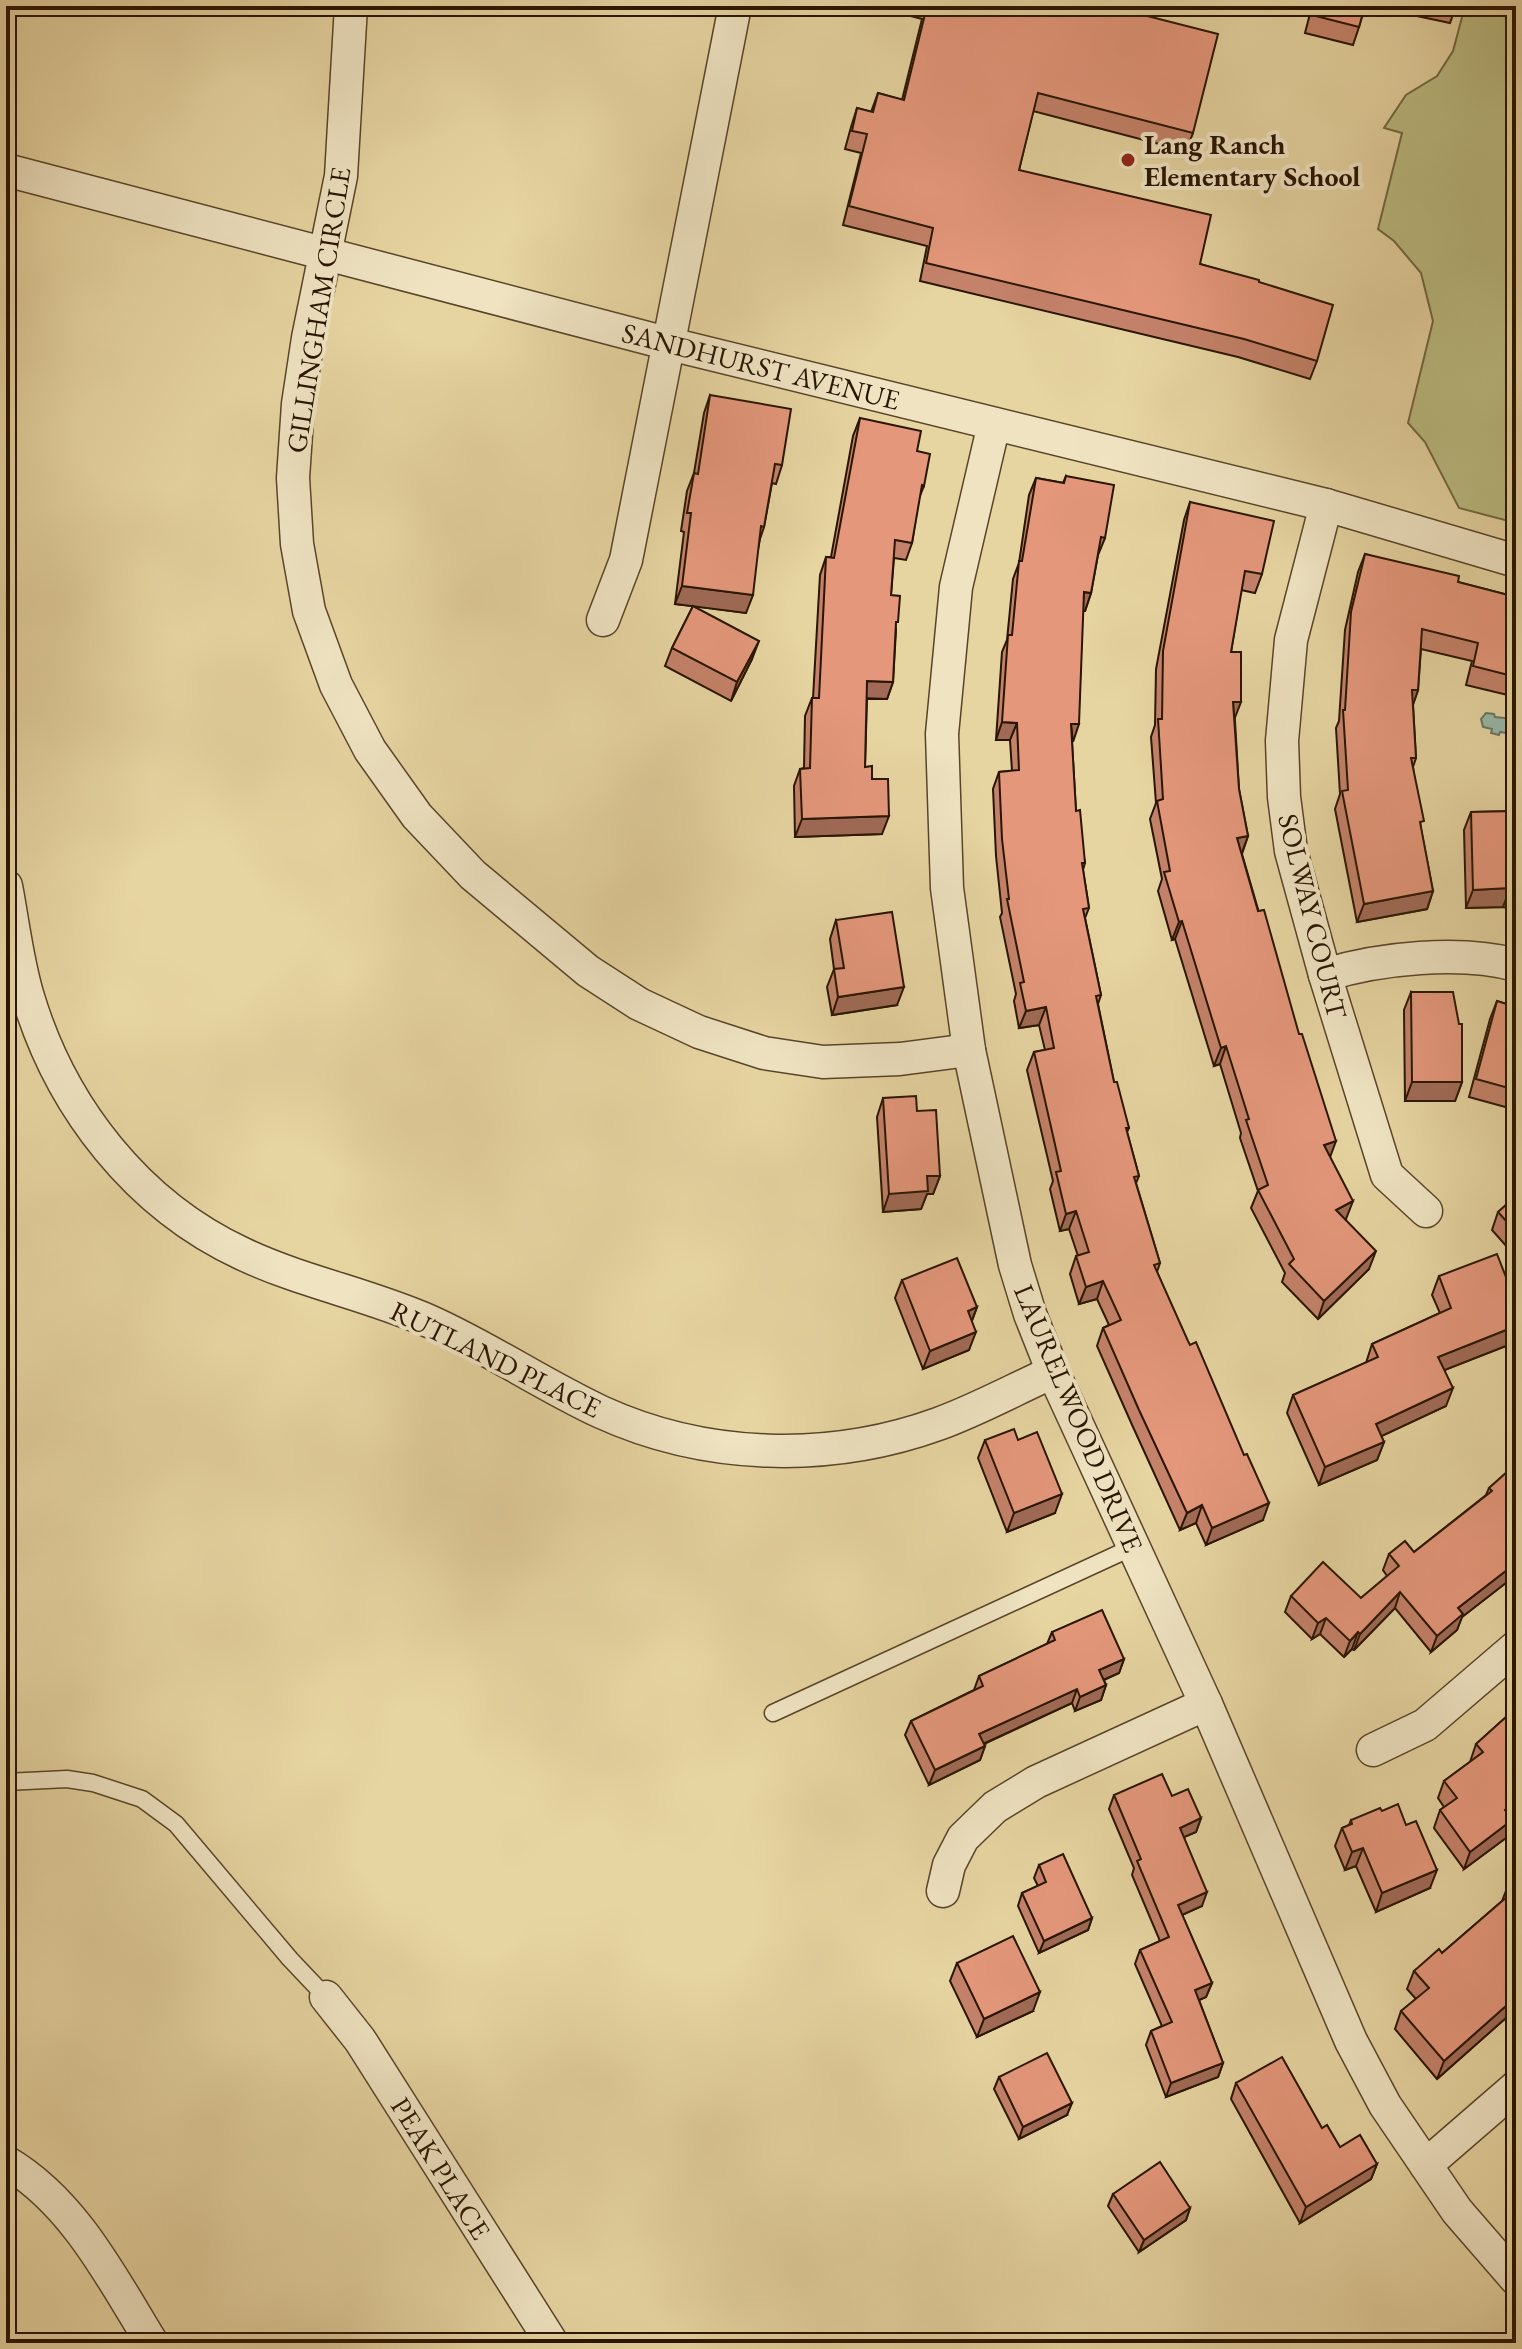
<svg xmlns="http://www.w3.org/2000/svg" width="1522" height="2349" font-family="'EB Garamond',serif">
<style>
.green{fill:#bbbb81;stroke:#726840;stroke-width:2}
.water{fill:#96b8a9;stroke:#6a7765;stroke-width:2}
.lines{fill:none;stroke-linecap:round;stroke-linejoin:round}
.service-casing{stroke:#584528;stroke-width:19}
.minor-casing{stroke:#584528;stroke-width:35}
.service{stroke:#efe3c2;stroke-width:16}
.minor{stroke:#efe3c2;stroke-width:32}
.wall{fill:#c4826a;stroke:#291500;stroke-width:2}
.shaded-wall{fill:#a06a56;stroke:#291500;stroke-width:2}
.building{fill:#e4977b;stroke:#291500;stroke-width:2}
.poi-dot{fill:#8f2418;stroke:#efe3c2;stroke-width:3}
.labels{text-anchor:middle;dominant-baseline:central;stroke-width:8;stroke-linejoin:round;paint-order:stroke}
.poi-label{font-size:28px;font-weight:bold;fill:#291500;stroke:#efe3c2;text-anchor:start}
.street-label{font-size:28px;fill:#291500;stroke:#efe3c2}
</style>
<rect width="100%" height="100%" fill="#e6d4a1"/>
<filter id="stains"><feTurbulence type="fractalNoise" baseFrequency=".0025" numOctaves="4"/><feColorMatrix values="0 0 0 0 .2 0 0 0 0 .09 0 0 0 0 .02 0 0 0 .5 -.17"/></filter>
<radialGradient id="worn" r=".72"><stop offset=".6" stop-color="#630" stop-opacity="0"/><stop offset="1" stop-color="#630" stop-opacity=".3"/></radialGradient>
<path class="green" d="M1465,6h51v517l-57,-15 -34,-66 -17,-19 25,-102 -12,-48 -27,-32 -16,-12 24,-96 -18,-5 22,-33 31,-19 16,-25z"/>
<path class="water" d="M1486,713l8,1 1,3 19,2 2,9 -5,6 -11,-2 -1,3 -8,-2 1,-4 -9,-2 -2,-8z"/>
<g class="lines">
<defs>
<g id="service">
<path d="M773,1713l360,-166"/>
<path d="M6,1731v18"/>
<path d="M6,1782l61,-3 26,4 49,16 34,25 114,135 36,38"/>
</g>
<g id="minor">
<path d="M351,6l-10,170 -33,162 -10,66 -5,74 4,66 12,67 27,74 34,65 47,66 56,59 115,96 51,33 60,28 65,21 59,9 77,-3 69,-9"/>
<path d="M6,170l664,174 656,161 190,56"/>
<path d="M994,424l-38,163 -14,147 5,154 22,162 46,215 15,49 23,58 153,332 145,337 34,64 72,106 59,68"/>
<path d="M1326,505l-35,135 -9,101 2,56 7,54 34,124 62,200 39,36"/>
<path d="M603,620l23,-60 109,-554"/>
<path d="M6,886c7,36 11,75 22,111 33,110 109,208 215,257 59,28 128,41 188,68 58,26 112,63 170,90 105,48 229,51 337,12 39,-14 77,-35 115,-52"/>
<path d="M1325,975c54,-17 136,-25 191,-10"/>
<path d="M1373,1750l52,-25 91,-78"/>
<path d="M943,1891l6,-26 14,-27 32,-31 41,-25 170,-78"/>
<path d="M326,1997l34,43 192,303"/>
<path d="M6,2162c68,40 106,116 146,181"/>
<path d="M1426,2165l90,-78"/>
</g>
</defs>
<use href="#service" class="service-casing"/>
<use href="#minor" class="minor-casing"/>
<use href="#service" class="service"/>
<use href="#minor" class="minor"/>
</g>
<g class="wall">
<path d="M873,6h235l85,127 -7,18 -153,-40 -14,59 181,94 59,18 58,79 -7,18 -72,-22 -318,-76 7,-35 -84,-21 18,-72 -16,-4 6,-22 6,-19 14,4 7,-19 24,7 20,-81z"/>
<path d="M1312,6h53l-6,21 -6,18 -48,-12z"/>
<path d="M1370,6h86l-6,17z"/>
<path d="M710,395l72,70 -6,19 -4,-1 -8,44 -4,12 -14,74 -53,-7 59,53 -21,42 -66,-35 7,-18 21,-42 -18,-2 9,-72 -3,-1 6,-40 7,-18 10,-60z"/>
<path d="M860,418l57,33 7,35 -5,12 -7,45 -6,17 -12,-2 -3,37 5,35 -3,52 -6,17h-20l-2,68 7,12 10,55 -87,3 -1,-51 6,-17 4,-1 1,-52 7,-18h1l7,-123 6,-18h5l22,-121z"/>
<path d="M1066,476l39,62 -7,17 -7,38 -6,18h-2l-11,131 4,69 9,52 -2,7 6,38 -4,10 16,77 -3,9 16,78 15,46 -2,4 12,44 -3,7 24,80 -3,9 106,248 -57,25 -10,-22 -16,7 -47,-103 -36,-81 6,-18 6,-3 -12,-26 -18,5 -9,-30 6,-18h2l-9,-27 -9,2 -10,-42 3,-8 -26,-111 7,-18 11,-2 -6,-25 -20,3 -5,-27 2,-7 -16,-77 2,-4 -6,-57 -3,-67 6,-17 13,-1 -2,-31h-14l6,-88 5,-12 6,-61 6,-16 10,-68 7,-17 27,5z"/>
<path d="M1190,502l72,72 -7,19 -14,-3 -10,62 8,137 9,47 -6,18 88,303 16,62h-1l24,50 -51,50 -36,-37 3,-9 -34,-65 7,-17 -18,-53 1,-5 -21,-69 -6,2 -39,-127 -3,1 -14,-49 4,-12 -12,-60 6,-16 -5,-66 4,-12 1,-56 28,-149z"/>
<path d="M1365,554l93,28 58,15v100l-50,-12 6,-24 -51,-12 -3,41 -5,14 3,54 -3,9 8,62 12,62 -6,18 -70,13 -22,-113 5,-15 -4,-66 3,-7 6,-91 13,-58z"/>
<path d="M1516,811v99l-13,-3 -37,1 -2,-78 7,-18z"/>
<path d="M836,920l61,85 -65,10 -5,-28 7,-18 -4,-30z"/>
<path d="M1411,992l51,90 -7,19h-50l-1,-91z"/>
<path d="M1497,1001l19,6v103l-47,-13 21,-78z"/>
<path d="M883,1098l34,13 23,65 -7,18h-6l-6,15 -38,3 -6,-95z"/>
<path d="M1516,1196v61l-24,-27 6,-18z"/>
<path d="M1439,1276l77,27v39l-72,28 2,36 -65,30 3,6 -7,18 -58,25 -32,-72 6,-18 73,-32 6,-19 68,-31 -8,-18z"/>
<path d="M902,1280l75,27 -5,14 -3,29 -46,19 -28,-71z"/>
<path d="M985,1440h33l37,73 -48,19 -29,-74z"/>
<path d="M1516,1464v111l-54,42 -5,13 -26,22 -36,-44 -41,42 -2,-1 -8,8 -24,-23 -8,5 -27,-27 6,-16 70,2 26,-22 -4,-6 6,-16 25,-2 72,-57 3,-7z"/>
<path d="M1052,1632l72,27 -5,14 -15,7 2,5 -5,15 -26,11 -3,-8 -88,41 1,2 -5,14 -51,25 -24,-50 6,-14 63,-31 5,-14 68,-32z"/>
<path d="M1516,1708v104l-6,5 -4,21 -42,31 -30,-41 6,-18 4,-3 -6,-9 6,-17 26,-19 6,-18z"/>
<path d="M1114,1795l58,1 29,22 -5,14 -12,5 18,69 -20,9 30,68 -6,14 -7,3 24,63 -5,14 -52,20 -20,-52 5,-14 11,-5 -27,-62 5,-14 20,-9 -28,-66 2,-7 -25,-59z"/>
<path d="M1351,1820l79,68 -54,24 -20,-46 -11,4 -10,-24 7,-18 7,-3z"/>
<path d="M1039,1865l53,53 -4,12 -49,23 -21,-47 4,-13 16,-7 -4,-8z"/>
<path d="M1516,1877v132l-79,70 -42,-50 6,-18 15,-12 -9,-10 7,-18 28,-18 60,-52 7,-18z"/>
<path d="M957,1963l76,48 -56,26 -27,-56z"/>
<path d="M999,2077l68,38 -48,24 -25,-50z"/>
<path d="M1236,2083l86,45 18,19 37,17 -6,15 -71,44 -69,-124z"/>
<path d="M1113,2194l77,14 -4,12 -47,32 -31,-46z"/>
</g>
<g class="shaded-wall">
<path d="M682,586l71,9 -7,18 -71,-9z"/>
<path d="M1084,592l7,1 -6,18 -7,-1z"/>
<path d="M759,641l-7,18 -21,42 6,-19z"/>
<path d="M867,681l26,1 -6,17 -26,-1z"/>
<path d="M1412,690h6l-6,18z"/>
<path d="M1233,702h8l-7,18z"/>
<path d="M1002,722l15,1 -7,17h-14z"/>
<path d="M1071,724h8l-6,18z"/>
<path d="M889,816l-7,18 -87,3 7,-18z"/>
<path d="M1248,836l-7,19 -4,-17z"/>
<path d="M1510,888l-7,19 -37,1 7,-18z"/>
<path d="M1433,891l-6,18 -70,13 7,-18z"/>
<path d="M1182,921l-7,18 -3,1 7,-18z"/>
<path d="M904,987l-7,18 -65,10 6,-18z"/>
<path d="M1046,1007l-7,18 -20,3 7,-17z"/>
<path d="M1226,1046l-6,18 -6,2 7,-18z"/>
<path d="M1412,1082h50l-7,19h-50z"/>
<path d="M1336,1141l-7,19 -5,-15z"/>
<path d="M927,1176h13l-7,18h-6l-6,15 -38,3 6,-18z"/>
<path d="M1353,1201l-7,18 -17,9 7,-18z"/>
<path d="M1076,1211l-7,18 -9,2 6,-17z"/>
<path d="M1376,1251l-7,18 -51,50 6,-18z"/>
<path d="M1103,1281l-6,18 -18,5 7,-17z"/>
<path d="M977,1307l-7,18 -2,-14z"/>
<path d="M1516,1326v16l-84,33 6,-18z"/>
<path d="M976,1332l-7,18 -46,19 7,-18z"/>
<path d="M1453,1388l-7,18 -77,36 7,-18z"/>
<path d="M1384,1442l-7,18 -58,25 6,-18z"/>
<path d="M1062,1494l-7,19 -48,19 7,-19z"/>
<path d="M1269,1503l-6,17 -57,25 6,-17z"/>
<path d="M1202,1505l-6,18 -16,7 7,-17z"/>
<path d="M1516,1563v12l-54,42 -5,13 -26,22 6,-16 21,-28z"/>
<path d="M1400,1592l-5,16 -41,42 6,-16z"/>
<path d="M1326,1618l-6,16 -8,5 6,-16z"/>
<path d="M1358,1632l-6,17 -8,8 6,-16z"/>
<path d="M1124,1659l-5,14 -25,11 5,-14z"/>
<path d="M1106,1685l-5,15 -26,11 5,-14z"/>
<path d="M1077,1689l-5,14 -98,45 5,-14z"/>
<path d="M985,1746l-5,14 -51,25 6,-15z"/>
<path d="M1516,1800v12l-18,15 7,-17z"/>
<path d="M1201,1818l-5,14 -21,9 5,-13z"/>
<path d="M1512,1820l-6,18 -42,31 6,-17z"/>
<path d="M1363,1848l-7,18 -11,4 7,-18z"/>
<path d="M1437,1870l-7,18 -54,24 6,-19z"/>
<path d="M1207,1892l-5,14 -29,13 5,-14z"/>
<path d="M1092,1918l-4,12 -49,23 5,-12z"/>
<path d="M1212,1983l-6,14 -16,7 5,-14z"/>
<path d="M1040,1992l-7,19 -56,26 7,-18z"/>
<path d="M1516,1997v12l-79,70 7,-18z"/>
<path d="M1223,2063l-5,14 -52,20 5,-14z"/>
<path d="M1072,2103l-5,12 -48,24 4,-12z"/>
<path d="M1377,2164l-6,15 -71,44 6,-16z"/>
<path d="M1190,2208l-4,12 -47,32 5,-12z"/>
</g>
<g class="building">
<path d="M927,6h181l110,28 -25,99 -155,-40 -19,77 192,45 -11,49 59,16v2l74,23 -16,56 -73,-22 -318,-76 7,-35 -84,-22 18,-72 -15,-3 5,-23 16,4 5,-19 26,7z"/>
<path d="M1314,6h51l-6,21 -47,-12z"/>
<path d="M710,395l81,14 -9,56 -7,-1 -11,63 -3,-1 -8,69 -71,-9 9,-73h-4l7,-40 4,1z"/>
<path d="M860,418l61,13 -4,20 13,3 -6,32 -2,-1 -10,58 -17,-3 -4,55 9,1 -2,26h-2l-3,60 -26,-1 -2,86 7,-1v13h16l1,37 -87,3 -2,-50 10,-1 2,-70h7l7,-141 8,1z"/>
<path d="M1066,476l48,9 -9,53 -4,-1 -10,56 -7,-1 -5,132h-8l5,87 4,-1 5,53h-3l7,45 -6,1 18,86 -5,1 18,86h3l12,46h-3l13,48 -5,1 26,86 -6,2 34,76 2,4 6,-3 48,113 3,-1 22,49 -57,25 -10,-23 -15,8 -48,-103 -36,-82 18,-8 -18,-39 -17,6 -10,-31 13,-4 -13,-41 -10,3 -10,-42 5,-1 -27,-119 20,-4 -8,-41 -20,4 -6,-28 4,-1 -17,-83h2l-7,-60 -3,-67 20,-2 -2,-47 -15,-1 6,-87h4l7,-74h3l14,-83 28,5z"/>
<path d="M1190,502l84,19 -12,53 -17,-3 -14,81h10v50h-8l6,87 9,47 -11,2 21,73 6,-1 35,124h3l34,107 -12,4 29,56 -17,9 40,41 -52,50 -35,-37 5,-5 -36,-69 10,-5 -22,-65 3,-1 -23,-73 -5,2 -39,-127 -3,1 -15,-50 6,-1 -13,-70 6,-2 -5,-80h4l1,-68z"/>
<path d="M1365,554l94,22 -1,6 58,15v80l-43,-11 5,-23 -56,-14 -4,61h-6l4,68h-5l13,63 -4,1 13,69 -69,13 -22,-113 6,-1 -5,-80h2l6,-98z"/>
<path d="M693,606l66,35 -22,41 -65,-34z"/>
<path d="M1516,811v79l-6,-2 -37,2 -2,-78z"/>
<path d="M892,912l12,75 -66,10 -4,-28 10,-1 -8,-48z"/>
<path d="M1411,992h42l6,32h3v58h-50z"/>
<path d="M1497,1001l19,6v83l-40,-11z"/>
<path d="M916,1096l1,15 19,-1 4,66h-13l1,15 -39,3 -6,-96z"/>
<path d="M1516,1196v36l-18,-20z"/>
<path d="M1497,1254l19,49v23l-78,31 15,31 -77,36 8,18 -59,25 -32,-72 85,-38 -6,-13 79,-36 -12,-32z"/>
<path d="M957,1258l20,49 -9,4 8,21 -46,19 -28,-71z"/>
<path d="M1014,1429l4,11 19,-8 25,62 -48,19 -29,-73z"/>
<path d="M1516,1464v99l-58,45 5,6 -26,22 -37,-44 -40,42 -2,-2 -8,9 -24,-23 -8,5 -27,-27 32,-34 38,36 38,-32 -10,-12 16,-13 9,11 78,-61 -3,-3z"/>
<path d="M1102,1610l22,49 -25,11 7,15 -26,12 -3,-8 -98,45 6,12 -50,24 -24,-49 72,-35 -4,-10 76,-36 -3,-8z"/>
<path d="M1516,1708v92l-11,10 7,10 -42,32 -30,-42 17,-12 -13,-17 39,-29 -7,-8z"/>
<path d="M1162,1774l10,22 16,-7 13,29 -21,10 27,64 -29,13 34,78 -17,7 28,73 -52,20 -20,-52 21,-9 -32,-72 29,-13 -32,-76 4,-2 -27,-64z"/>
<path d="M1398,1804l8,21 10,-4 21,49 -55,23 -19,-45 -11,4 -10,-24 10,-4 -1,-4 29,-12 2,3z"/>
<path d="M1063,1854l29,64 -48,23 -22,-48 24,-11 -7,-17z"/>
<path d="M1516,1877v120l-72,64 -43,-50 28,-23 -15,-17 25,-22 3,4 73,-63 -6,-7z"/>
<path d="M1013,1936l27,56 -56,27 -27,-56z"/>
<path d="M1047,2053l25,50 -49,24 -24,-50z"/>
<path d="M1282,2057l40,71 5,-3 13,22 20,-12 17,29 -71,43 -70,-124z"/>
<path d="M1160,2162l30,46 -46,32 -31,-46z"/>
</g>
<circle class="poi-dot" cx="1128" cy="160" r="8"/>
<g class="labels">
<g class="poi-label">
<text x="1144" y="144">Lang Ranch<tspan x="1144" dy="32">Elementary School</tspan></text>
</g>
<g class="street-label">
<text transform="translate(318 310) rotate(-81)">GILLINGHAM CIRCLE</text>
<text transform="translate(761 366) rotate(14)">SANDHURST AVENUE</text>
<text transform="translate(1313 916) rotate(76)">SOLWAY COURT</text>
<text transform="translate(496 1359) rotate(26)">RUTLAND PLACE</text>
<text transform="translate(1079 1418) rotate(67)">LAURELWOOD DRIVE</text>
<text transform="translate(441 2168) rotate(58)">PEAK PLACE</text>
</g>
</g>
<rect width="1522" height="2349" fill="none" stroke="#e6d4a1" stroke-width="32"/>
<rect x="8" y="8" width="1506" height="2333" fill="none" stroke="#291500" stroke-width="4"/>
<rect x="16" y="16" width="1490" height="2317" fill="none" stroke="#291500" stroke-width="2"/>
<rect width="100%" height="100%" filter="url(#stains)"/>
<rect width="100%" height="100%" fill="url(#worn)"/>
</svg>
